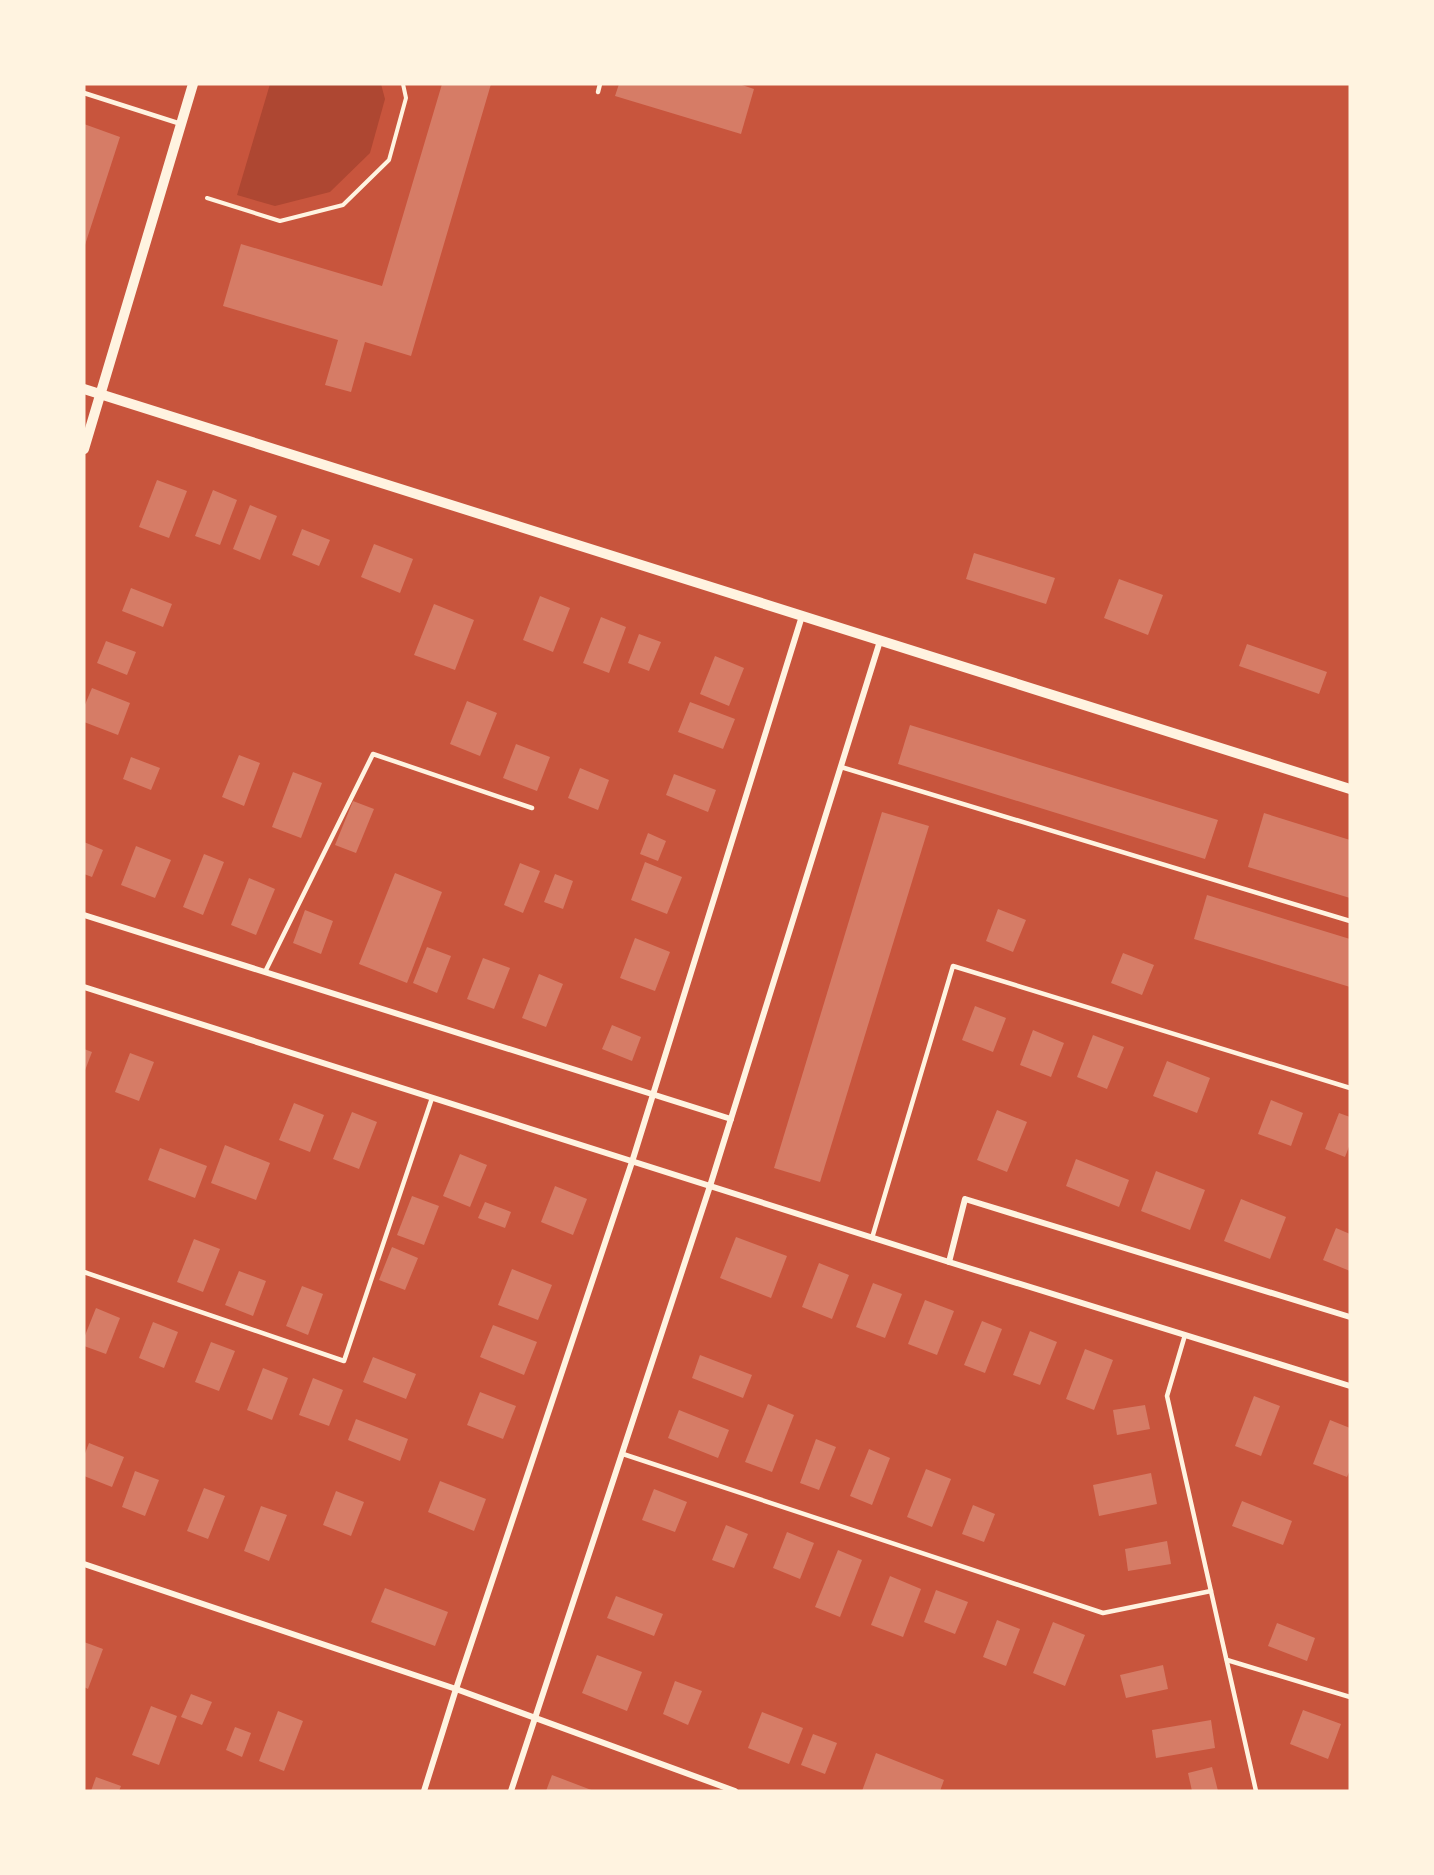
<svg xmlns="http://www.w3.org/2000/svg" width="1434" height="1875" font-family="Montserrat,sans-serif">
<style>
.green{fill:#ae4732}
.building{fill:#d67c66}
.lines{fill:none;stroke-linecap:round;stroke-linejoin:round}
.path{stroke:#fff3e0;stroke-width:4}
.service{stroke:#fff3e0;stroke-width:4.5}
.minor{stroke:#fff3e0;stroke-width:6}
.tertiary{stroke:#fff3e0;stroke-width:10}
</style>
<rect width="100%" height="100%" fill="#c8553d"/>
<path class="green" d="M270,84h111l4,15 -15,54 -40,39 -55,14 -38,-11z"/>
<g class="building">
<path d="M442,84h49l-80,272 -46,-14 -14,50 -26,-7 13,-45 -115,-34 18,-62 141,42z"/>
<path d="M619,84h120l15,5 -13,45 -126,-38z"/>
<path d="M84,124l36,13 -36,111z"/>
<path d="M157,480l30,11 -18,47 -30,-11z"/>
<path d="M213,490l24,10 -17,45 -25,-9z"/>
<path d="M250,505l27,11 -17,44 -27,-11z"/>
<path d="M302,529l28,11 -11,26 -27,-11z"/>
<path d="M374,544l39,15 -13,34 -39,-16z"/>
<path d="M974,553l81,25 -9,26 -80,-25z"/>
<path d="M1119,579l44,16 -15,40 -44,-17z"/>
<path d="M131,588l41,16 -9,23 -41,-16z"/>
<path d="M540,596l30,12 -17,44 -30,-12z"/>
<path d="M434,604l40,16 -19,50 -41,-15z"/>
<path d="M601,617l25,10 -17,46 -26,-10z"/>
<path d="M639,634l22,8 -12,29 -21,-8z"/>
<path d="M106,641l30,11 -9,23 -30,-12z"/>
<path d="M1247,644l80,28 -8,22 -80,-28z"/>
<path d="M715,656l29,12 -15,38 -29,-12z"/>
<path d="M92,688l38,15 -12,32 -34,-13v-15z"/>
<path d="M467,701l30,12 -17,43 -30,-12z"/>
<path d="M690,702l45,17 -12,30 -45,-17z"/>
<path d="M910,725l308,95 -13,39 -307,-95z"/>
<path d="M516,744l34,13 -13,34 -34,-13z"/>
<path d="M239,755l21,8 -16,43 -22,-9z"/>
<path d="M131,757l29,11 -9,22 -28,-11z"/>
<path d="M580,768l29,12 -11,30 -30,-12z"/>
<path d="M293,772l29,11 -21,55 -29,-11z"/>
<path d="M674,774l42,16 -8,22 -42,-17z"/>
<path d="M353,801l21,8 -18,44 -21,-8z"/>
<path d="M882,812l47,14 -109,356 -46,-14z"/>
<path d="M1264,813l86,27v58l-102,-31z"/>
<path d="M648,833l18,8 -8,20 -18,-7z"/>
<path d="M84,842l19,8 -11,27 -8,-3z"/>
<path d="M136,846l35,14 -16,38 -34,-13z"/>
<path d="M204,854l20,8 -21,53 -20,-8z"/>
<path d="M645,862l37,15 -15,37 -36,-14z"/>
<path d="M520,863l20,8 -17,42 -19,-8z"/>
<path d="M395,873l47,19 -35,91 -48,-19z"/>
<path d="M555,874l18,7 -10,28 -19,-7z"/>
<path d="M249,878l26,11 -19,46 -25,-10z"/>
<path d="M1207,895l143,44v48l-156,-48z"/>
<path d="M998,909l28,11 -13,32 -27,-11z"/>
<path d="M305,910l28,11 -12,33 -28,-11z"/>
<path d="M635,938l35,14 -15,39 -35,-13z"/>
<path d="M427,947l24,9 -14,37 -24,-10z"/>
<path d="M1123,953l31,12 -12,30 -31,-12z"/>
<path d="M483,958l27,10 -16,41 -27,-10z"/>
<path d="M539,974l24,10 -17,43 -24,-9z"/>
<path d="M975,1006l31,12 -13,34 -31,-12z"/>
<path d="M612,1025l29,12 -9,24 -30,-12z"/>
<path d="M1033,1030l31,13 -13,34 -31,-12z"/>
<path d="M1093,1035l31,12 -17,42 -30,-12z"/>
<path d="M84,1049l8,3 -8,21z"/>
<path d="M130,1053l24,9 -15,39 -24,-9z"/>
<path d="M1167,1061l43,17 -13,35 -44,-17z"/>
<path d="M1271,1100l32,13 -12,33 -33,-12z"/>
<path d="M294,1103l30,12 -14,37 -31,-12z"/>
<path d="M997,1110l30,12 -20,50 -30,-12z"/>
<path d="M352,1112l25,10 -18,47 -26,-10z"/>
<path d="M1339,1113l11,4v27l-5,13 -20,-8z"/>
<path d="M225,1145l45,18 -14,37 -45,-17z"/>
<path d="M160,1148l47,18 -12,32 -47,-18z"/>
<path d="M460,1154l27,11 -17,42 -27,-11z"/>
<path d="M1076,1159l53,21 -10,27 -53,-21z"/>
<path d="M1156,1171l49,19 -15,40 -49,-19z"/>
<path d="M555,1186l32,13 -14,36 -32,-13z"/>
<path d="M412,1196l27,10 -15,39 -27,-10z"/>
<path d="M1241,1199l45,18 -16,42 -46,-18z"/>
<path d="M485,1202l26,10 -6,16 -27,-10z"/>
<path d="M1336,1228l14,6v37l-27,-11z"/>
<path d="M736,1237l51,19 -16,42 -51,-20z"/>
<path d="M194,1239l26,10 -17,43 -26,-10z"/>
<path d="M392,1247l26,11 -13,32 -26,-10z"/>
<path d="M819,1263l30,12 -17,44 -30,-12z"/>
<path d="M512,1269l40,16 -14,35 -40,-15z"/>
<path d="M239,1271l27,10 -13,35 -28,-11z"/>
<path d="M873,1283l29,11 -17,44 -29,-11z"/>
<path d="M302,1286l21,8 -15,41 -22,-9z"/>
<path d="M925,1300l29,11 -17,44 -29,-11z"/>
<path d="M96,1308l24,10 -14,36 -22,-8v-8z"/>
<path d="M982,1321l20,8 -17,44 -21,-8z"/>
<path d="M153,1322l25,10 -14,36 -25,-10z"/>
<path d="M493,1325l44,17 -13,33 -44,-18z"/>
<path d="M1030,1331l27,11 -17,43 -27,-10z"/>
<path d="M211,1342l24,9 -16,40 -24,-9z"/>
<path d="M1085,1349l28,11 -19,50 -28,-11z"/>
<path d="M700,1355l52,20 -9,23 -51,-20z"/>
<path d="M373,1357l43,17 -10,25 -43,-17z"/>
<path d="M263,1368l25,10 -16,42 -25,-10z"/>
<path d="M313,1378l30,12 -14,36 -30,-11z"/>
<path d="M480,1392l36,14 -13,33 -36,-14z"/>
<path d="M1254,1396l26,10 -19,50 -26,-10z"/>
<path d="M768,1404l26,11 -22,57 -27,-10z"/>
<path d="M1145,1405l5,24 -33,6 -4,-25z"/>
<path d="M679,1410l50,20 -11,28 -50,-20z"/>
<path d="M356,1419l52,20 -8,22 -52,-21z"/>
<path d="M1330,1420l20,8v42l-3,7 -34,-13z"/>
<path d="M816,1439l20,8 -17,43 -19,-7z"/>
<path d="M89,1443l35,14 -12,30 -28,-11v-20z"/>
<path d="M869,1449l21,9 -18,47 -22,-9z"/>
<path d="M926,1469l25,10 -19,48 -25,-10z"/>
<path d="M135,1471l24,9 -14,36 -23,-9z"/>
<path d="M1151,1473l6,31 -58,12 -6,-31z"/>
<path d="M440,1481l46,18 -12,32 -46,-19z"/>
<path d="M204,1488l21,8 -17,43 -21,-8z"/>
<path d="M654,1489l33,13 -12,30 -33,-12z"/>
<path d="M336,1491l28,11 -13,34 -28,-11z"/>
<path d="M1242,1501l50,20 -9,24 -51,-19z"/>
<path d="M973,1505l22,9 -11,28 -22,-8z"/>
<path d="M261,1506l26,9 -18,46 -25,-10z"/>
<path d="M726,1525l22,9 -14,34 -22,-8z"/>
<path d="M787,1532l27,11 -14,36 -27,-11z"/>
<path d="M1167,1541l4,23 -43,7 -3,-22z"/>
<path d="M838,1550l24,10 -22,57 -25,-10z"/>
<path d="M890,1576l31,13 -18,48 -32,-12z"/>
<path d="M385,1588l63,24 -13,34 -64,-24z"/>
<path d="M936,1590l32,12 -13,32 -31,-12z"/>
<path d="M616,1596l47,18 -9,22 -47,-18z"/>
<path d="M997,1620l23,9 -14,37 -23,-9z"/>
<path d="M1053,1622l32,13 -20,51 -32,-13z"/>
<path d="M1277,1623l38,15 -8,23 -39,-15z"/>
<path d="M84,1642l19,7 -15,40 -4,-2z"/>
<path d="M597,1655l45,17 -15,39 -45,-18z"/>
<path d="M1163,1665l5,24 -42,9 -6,-23z"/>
<path d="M675,1681l27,10 -14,34 -25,-11z"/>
<path d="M191,1694l21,8 -10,23 -21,-8z"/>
<path d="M151,1706l26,10 -18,49 -27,-10z"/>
<path d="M1303,1710l38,14 -13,35 -38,-15z"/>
<path d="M278,1711l25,10 -19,50 -25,-10z"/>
<path d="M762,1712l41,16 -14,36 -41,-16z"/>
<path d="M1211,1720l4,28 -59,10 -4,-28z"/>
<path d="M235,1727l16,6 -9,24 -16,-7z"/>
<path d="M813,1734l24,9 -12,31 -24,-9z"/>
<path d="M876,1753l68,27 -4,11h-78z"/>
<path d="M1212,1767l6,24h-26l-4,-18z"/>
<path d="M552,1775l42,16h-48z"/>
<path d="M96,1777l25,9 -2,5h-28z"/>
</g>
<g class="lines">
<path class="path" d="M207,198l73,23 63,-16 46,-45 17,-62 -3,-14"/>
<g class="service">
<path d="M598,92l2,-8"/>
<path d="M84,93l97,31"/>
<path d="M841,767l509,154"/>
<path d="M265,972l108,-218 159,54"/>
<path d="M872,1238l81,-272 397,122"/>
<path d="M84,1272l260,89 88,-263"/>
<path d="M1185,1335l-18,61 89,395"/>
<path d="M623,1454l480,159 108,-22"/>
<path d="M1227,1660l123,37"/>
</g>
<g class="minor">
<path d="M84,915l647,204"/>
<path d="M84,987l865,275 401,124"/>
<path d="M949,1262l16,-63 385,118"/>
<path d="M84,1564l372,125 279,102"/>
<path d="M424,1791l32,-102 176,-527 170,-546"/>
<path d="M511,1791l199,-605 170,-545"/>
</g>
<g class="tertiary">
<path d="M84,389l1266,400"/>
<path d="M84,449l109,-365"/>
</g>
</g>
<rect width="1434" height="1875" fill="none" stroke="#fff3e0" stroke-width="171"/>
</svg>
